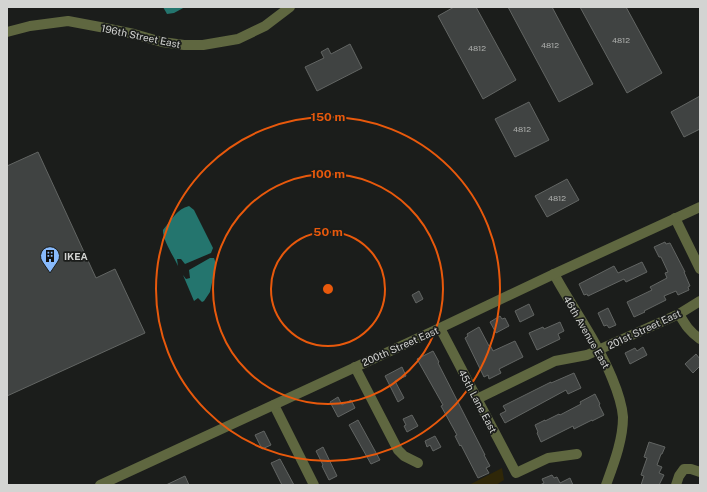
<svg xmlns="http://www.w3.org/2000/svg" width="707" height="492" font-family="'Public Sans',sans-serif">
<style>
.green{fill:#2f2708}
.water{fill:#24756e}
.building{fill:#404342;stroke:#626563}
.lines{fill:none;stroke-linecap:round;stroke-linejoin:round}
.minor{stroke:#5f6740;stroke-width:10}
.ring{fill:none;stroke:#e8590c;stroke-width:2}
.labels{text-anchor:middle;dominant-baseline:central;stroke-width:3.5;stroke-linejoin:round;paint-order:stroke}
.number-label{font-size:8px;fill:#aeb0ae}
.street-label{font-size:10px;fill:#d3d4d2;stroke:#1b1d1b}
.poi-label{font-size:10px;font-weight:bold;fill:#d3d4d2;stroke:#1b1d1b;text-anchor:start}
.centre{fill:#e8590c;stroke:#1b1d1b;stroke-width:2}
.ring-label{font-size:12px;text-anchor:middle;font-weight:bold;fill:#e8590c;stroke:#1b1d1b;stroke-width:3.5;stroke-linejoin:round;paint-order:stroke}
</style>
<rect width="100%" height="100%" fill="#1b1d1b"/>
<path class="green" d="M502,468l2,12 -8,5h-27z"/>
<g class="water">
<path d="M163,7h22l-11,6 -7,1z"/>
<path d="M189,206l5,4 19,38 -2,5 -26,11 -4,-5h-4l1,7c-4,-9 -16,-27 -15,-36 8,-10 14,-21 26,-24z"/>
<path d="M210,258h4l2,6 -6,28 -6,9 -2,1 -4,-4 -4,3 -11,-26 3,4 4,-1 -1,-8z"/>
</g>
<g class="building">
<path d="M454,7h22l40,73 -33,19 -45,-83z"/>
<path d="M508,7h44l41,77 -34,18z"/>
<path d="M580,7h46l36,66 -35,20z"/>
<path d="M350,44l12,24 -45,23 -12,-24 19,-9 -3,-6 7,-4 3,6z"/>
<path d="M700,96v33l-16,8 -13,-25z"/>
<path d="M529,102l20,38 -34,17 -20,-38z"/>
<path d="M38,152l58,126 19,-9 30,64 -138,63v-230z"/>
<path d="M567,179l12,21 -32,17 -12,-21z"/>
<path d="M665,242l1,2 4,-1 15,29h-1l6,14 -2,1 1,3 -11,5 -2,-4 -12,5 2,4 -22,11 1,1 -11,5 -7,-15 25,-12 -2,-3 17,-9 -2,-5 3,-1 -7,-15h-2l-5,-10z"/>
<path d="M642,262l5,10 -21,10 -2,-3 -36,17 -1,-2 -3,1 -5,-11 35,-18 4,7z"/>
<path d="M419,291l4,8 -7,4 -4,-8z"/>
<path d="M529,304l5,11 -14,7 -5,-11z"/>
<path d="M608,308l8,17 -7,3 -2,-3 -3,1 -6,-13z"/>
<path d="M500,316l2,3 3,-1 4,8 -13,7 -6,-11z"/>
<path d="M560,322l4,9 -6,3 2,5 -23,11 -8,-17 14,-6 1,2z"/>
<path d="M479,327l10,19 1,-1 3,6 22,-10 8,16 -24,12 2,4 -12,6 -1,-4 -4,2 -19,-39 3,-2 -1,-2z"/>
<path d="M643,347l4,8 -17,9 -5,-11 10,-5 2,3z"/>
<path d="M433,351l6,11 -1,1 47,92h-1l6,11 -4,2 3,5 -11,5 -17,-33 -1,1 -5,-10 2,-1 -16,-29 2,-1 -26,-46z"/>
<path d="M696,354l4,5v7l-7,7 -8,-9z"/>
<path d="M402,367l4,9 -11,5 9,17 -6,4 -13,-26z"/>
<path d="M574,373l7,15 -13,6 -2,-4 -61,33 -5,-9 6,-3 -3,-5 48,-24v1z"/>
<path d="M595,394l5,10 -1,1 5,10 -12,6v-1l-18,9 -1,-3 -32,16 -4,-9 1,-1 -3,-7 10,-5v1l14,-7 1,1 21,-11 -1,-2z"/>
<path d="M338,397l4,8 9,-5 4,8 -17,9 -8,-15z"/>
<path d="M412,415l6,11 -11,6 -3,-6 2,-1 -3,-6z"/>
<path d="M358,420l22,40 -9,4 -22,-39z"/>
<path d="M264,431l7,14 -9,4 -7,-14z"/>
<path d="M435,436l6,11 -8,4 -3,-6 -3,2 -2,-6z"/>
<path d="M649,442l16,5 -3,7h-1l-4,11 5,2 -3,6 5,2 -5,10h-18l3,-9 -3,-1 6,-17 -3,-1z"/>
<path d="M323,447l14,29 -8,4 -7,-14 1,-1 -7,-14z"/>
<path d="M280,459l14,26h-12l-11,-22z"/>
<path d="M552,475l2,3 3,-1 3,6 10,-5 3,7h-33l4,-2 -2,-4z"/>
<path d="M185,476l4,9h-23z"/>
</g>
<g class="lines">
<g class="minor">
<path d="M7,32l23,-6 38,-5 32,6 34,7 28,8 22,3h19l35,-6 27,-13 25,-19"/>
<path d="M675,218l25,51"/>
<path d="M554,274c19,35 43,67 58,104 5,12 10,26 11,39 0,23 -9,46 -17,68"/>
<path d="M679,314c7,12 10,17 21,25"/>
<path d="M440,328l76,145 32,-15 29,-4"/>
<path d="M355,367l43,83 6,6 14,7"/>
<path d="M477,399l78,-38 32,-6 92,-41 21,-13"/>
<path d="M274,405l40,80"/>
<path d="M100,485l340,-157 114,-54 146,-67"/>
<path d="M676,485l3,-9 5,-7h7l9,3"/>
</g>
</g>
<g class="ring">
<circle cx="328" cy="289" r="57"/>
<circle cx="328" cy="289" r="115"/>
<circle cx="328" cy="289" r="172"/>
</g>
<defs>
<symbol id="building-pin" viewBox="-11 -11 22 30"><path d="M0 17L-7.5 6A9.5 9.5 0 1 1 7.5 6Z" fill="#88bafc" stroke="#1b1d1b"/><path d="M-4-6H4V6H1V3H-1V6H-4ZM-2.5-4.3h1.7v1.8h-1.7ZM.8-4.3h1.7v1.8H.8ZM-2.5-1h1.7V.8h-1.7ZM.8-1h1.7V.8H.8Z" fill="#111"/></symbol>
</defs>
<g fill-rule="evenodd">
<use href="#building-pin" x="39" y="245" width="22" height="30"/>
</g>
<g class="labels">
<g class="number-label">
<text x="621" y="40">4812</text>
<text x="550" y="45">4812</text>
<text x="477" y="48">4812</text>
<text x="522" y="129">4812</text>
<text x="557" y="198">4812</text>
</g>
<g class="street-label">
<text transform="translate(141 36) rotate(12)">196th Street East</text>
<text transform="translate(644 329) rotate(-25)">201st Street East</text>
<text transform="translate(587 332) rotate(60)">46th Avenue East</text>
<text transform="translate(400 346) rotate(-24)">200th Street East</text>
<text transform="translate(478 401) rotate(62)">45th Lane East</text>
</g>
<g class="poi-label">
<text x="64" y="256">IKEA</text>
</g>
</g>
<circle cx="328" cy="289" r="6" class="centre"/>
<g class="ring-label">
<text x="328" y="121">150 m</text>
<text x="328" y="178">100 m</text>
<text x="328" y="236">50 m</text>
</g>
<rect width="707" height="492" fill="none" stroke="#d3d4d2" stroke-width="16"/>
</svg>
